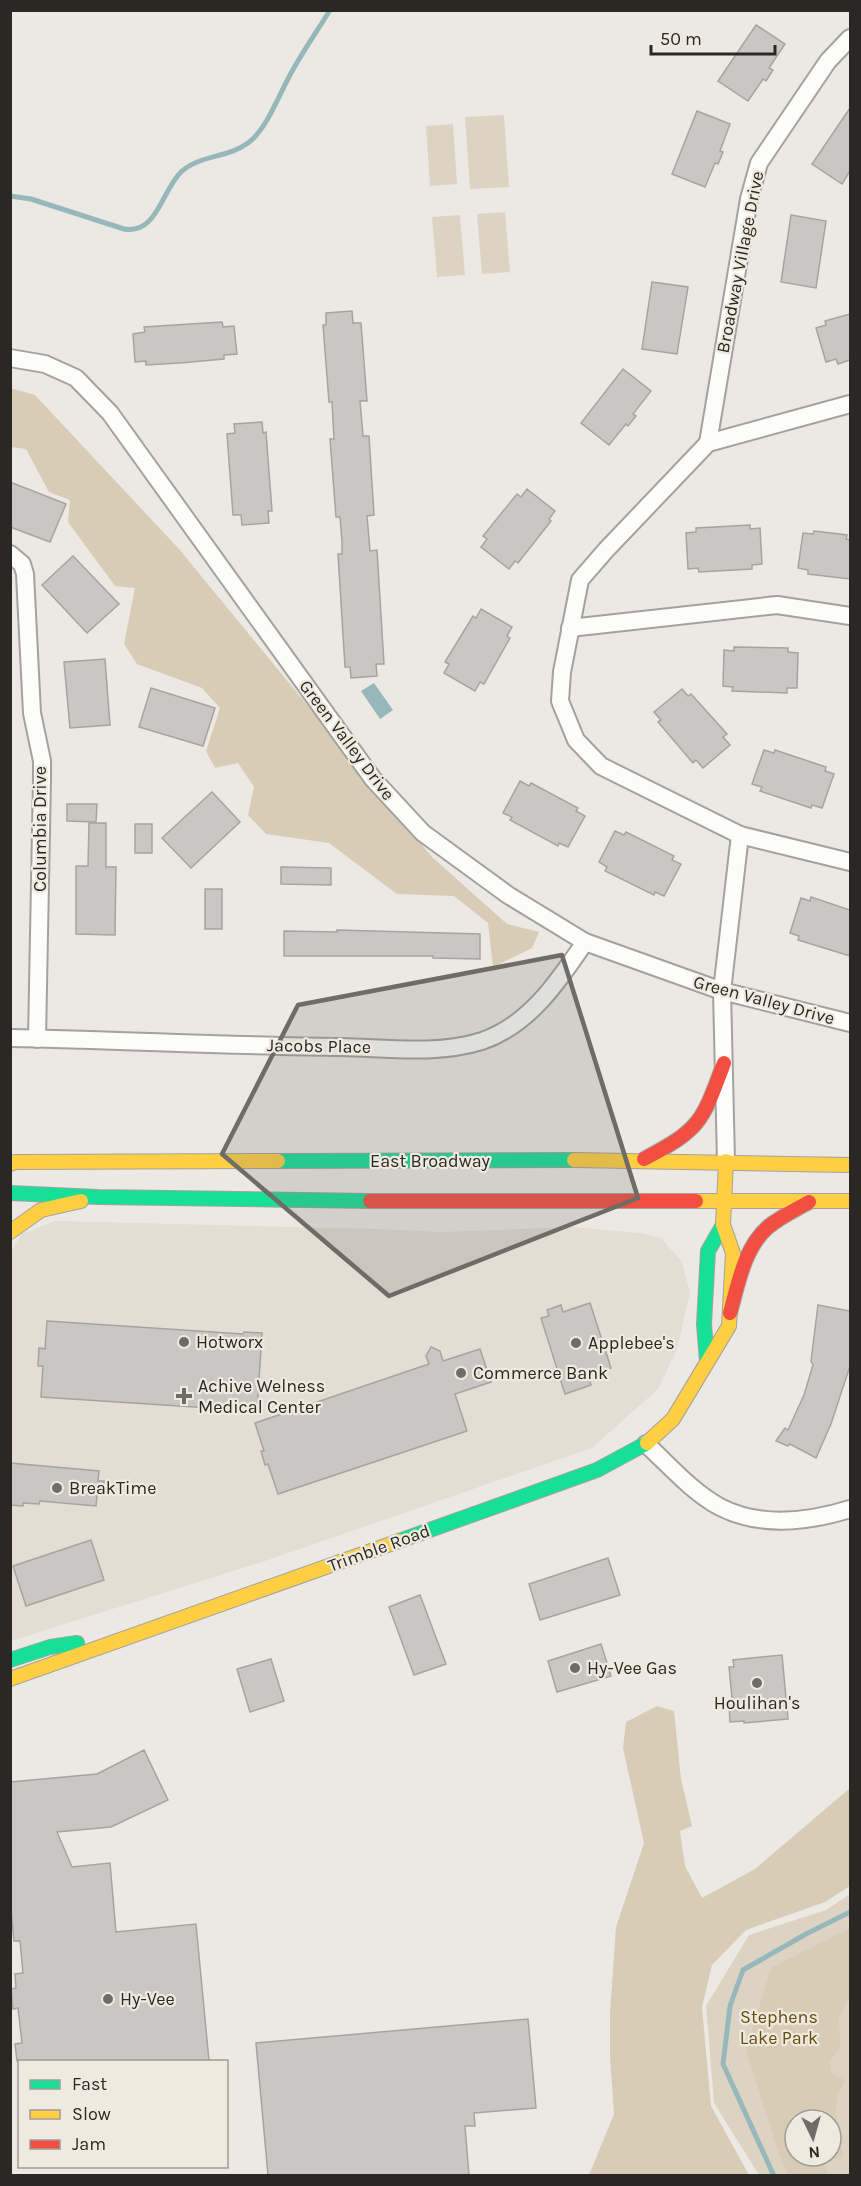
<svg xmlns="http://www.w3.org/2000/svg" width="861" height="2186" font-family="Karla,sans-serif">
<style>
.built{fill:#e3ddd3}
.green{fill:#ddd3c2;fill-rule:evenodd}
.forest{fill:#d8ccb6;fill-rule:evenodd}
.water{fill:#97b8bb}
.lines{fill:none;stroke-linecap:round;stroke-linejoin:round}
.stream{stroke:#97b8bb;stroke-width:5}
.building{fill:#c9c7c3;stroke:#a6a4a0;stroke-width:1.5}
.street-casing{stroke:#a4a29e;stroke-width:20}
.fast-casing{stroke:#a4a29e;stroke-width:16}
.slow-casing{stroke:#a4a29e;stroke-width:16}
.jam-casing{stroke:#a4a29e;stroke-width:16}
.street{stroke:#fcfcfb;stroke-width:16}
.fast{stroke:#16e098;stroke-width:14}
.slow{stroke:#ffcf43;stroke-width:14}
.jam{stroke:#f24e42;stroke-width:14}
.marked{fill:#6e6c67;fill-opacity:0.2;stroke:#6e6c67;stroke-width:4.5;stroke-linejoin:round}
.poi-dot{fill:#6e6c67;stroke:#efeae0;stroke-width:2}
.labels{text-anchor:middle;dominant-baseline:central;stroke-width:4.5;stroke-linejoin:round;paint-order:stroke}
.street-label{font-size:18px;fill:#2a2824;stroke:#efeae0}
.poi-label{font-size:18px;fill:#2a2824;stroke:#efeae0;text-anchor:start}
.park-label{font-size:18px;fill:#684d10;stroke:#efeae0}
</style>
<rect width="100%" height="100%" fill="#ece9e4"/>
<path class="built" d="M55,1221l326,8 60,3 133,-5 66,6 21,5 21,24 8,31 -13,56 -19,40 -66,59 -324,112 -257,81 -1,-387 12,-20z"/>
<g class="green">
<path d="M504,115l5,72 -39,2 -5,-72z"/>
<path d="M453,124l4,60 -27,2 -4,-60z"/>
<path d="M505,212l5,60 -28,2 -5,-60z"/>
<path d="M460,215l5,60 -28,2 -5,-60z"/>
<path d="M850,1894v281h-91l-45,-72 -8,-97 43,-71 77,-25zM795,2120h36v36h-36z"/>
</g>
<g class="forest">
<path d="M10,388l25,7 144,154 253,308 75,67 32,8 -7,16 -39,19 -5,-44 -34,-27 -57,-2 -68,-51 -63,-9 -18,-19 6,-28 -16,-24 -23,5 -9,-17 14,-43 -18,-20 -65,-24 -13,-20 11,-56 -20,-2 -47,-64 2,-22 -21,-8 -23,-43 -15,-2z"/>
<path d="M657,1706l17,5 7,68 11,47 -12,5 5,35 17,32 53,-29 95,-81v98l-25,16 -79,28 -34,35 -10,42 9,99 38,69h-160l25,-61 -4,-57v-44l6,-86 28,-84 -21,-95 3,-26z"/>
<path d="M850,1928v67l-11,22 1,31 -10,13 2,12 13,7 -8,17 -2,15 8,44 -19,8 4,11h-39l-9,-18 -34,-107 25,-82zM795,2120h36v36h-36z"/>
</g>
<path class="water" d="M374,683l19,27 -13,9 -19,-28z"/>
<g class="lines">
<g class="stream">
<path d="M10,196l21,3 93,30c33,6 38,-39 57,-57 18,-17 47,-14 67,-29 18,-13 30,-46 41,-66 12,-23 27,-44 41,-67"/>
<path d="M774,2176l-51,-112 7,-58 13,-36 63,-36 44,-22"/>
</g>
</g>
<g class="building">
<path d="M756,25l29,19 -16,24 4,2 -7,11 -3,-2 -15,22 -30,-20z"/>
<path d="M850,108v63l-8,13 -30,-20z"/>
<path d="M697,111l33,13 -10,27 3,1 -5,12 -3,-1 -10,24 -33,-13z"/>
<path d="M791,215l35,6 -10,67 -35,-6z"/>
<path d="M652,282l36,5 -11,67 -35,-5z"/>
<path d="M352,311l1,12h8l6,78h-7l3,35h6l5,79 -7,1 3,35 7,-1 7,114h-8l1,12 -26,2 -1,-11h-5l-7,-113h4v-12l-2,-25h-4l-6,-78h4l-2,-37h-3l-6,-77h3v-12z"/>
<path d="M850,314v46l-12,4 -2,-5 -10,3 -10,-34 10,-3 -1,-4z"/>
<path d="M222,322l1,5 11,-1 3,28 -13,1v4l-44,4 -34,2v-4l-11,1 -2,-28 12,-2 -1,-5z"/>
<path d="M623,369l28,22 -18,23 3,2 -8,10 -2,-2 -17,21 -28,-22z"/>
<path d="M262,422l1,11 3,-1 6,79h-4l1,12 -27,2 -1,-10h-8l-6,-81 8,-1 -1,-9z"/>
<path d="M10,482l56,22 -16,38 -40,-15z"/>
<path d="M527,489l28,22 -6,8 2,2 -33,42 -3,-2 -6,8 -28,-22 6,-8 -4,-3 34,-42 4,3z"/>
<path d="M750,525v4l10,-1 2,36 -10,1v4l-53,3 -1,-4 -10,1 -2,-36 10,-1v-4z"/>
<path d="M814,531l33,4 -1,4 4,1v39l-42,-5v-4l-10,-2 5,-35 10,1z"/>
<path d="M73,556l46,48 -32,29 -45,-48z"/>
<path d="M481,609l31,18 -5,9 3,2 -26,46 -4,-2 -5,9 -31,-18 5,-9 -4,-2 28,-46 3,2z"/>
<path d="M734,647l54,1v4l10,1 -1,35h-10v5l-55,-2 1,-4 -10,-1 1,-36 10,1z"/>
<path d="M105,659l5,66 -40,3 -6,-66z"/>
<path d="M151,688l64,20 -12,38 -64,-19z"/>
<path d="M682,689l6,7 3,-2 36,40 -4,3 7,8 -27,23 -7,-8 -3,3 -35,-41 3,-2 -7,-8z"/>
<path d="M764,750l10,3 1,-3 51,17 -1,4 9,3 -12,34 -10,-3 -1,3 -51,-17 2,-4 -10,-3z"/>
<path d="M520,781l9,5 2,-3 47,25 -2,3 9,5 -17,31 -9,-4 -1,3 -48,-26 2,-3 -9,-4z"/>
<path d="M212,792l28,30 -49,46 -29,-30z"/>
<path d="M67,804h30l-1,18 -29,-1z"/>
<path d="M89,823h17v44h10l-1,68 -39,-1v-68h12z"/>
<rect x="135" y="824" width="17" height="29"/>
<path d="M615,831l9,4 2,-3 48,24 -2,4 9,4 -17,32 -9,-4 -1,3 -49,-24 2,-4 -8,-5z"/>
<path d="M281,867l50,1v17l-50,-1z"/>
<rect x="205" y="889" width="17" height="40"/>
<path d="M811,897l39,13v46l-52,-16 1,-4 -9,-3 11,-35 9,3z"/>
<path d="M337,930l143,4v25l-47,-1v-2h-149v-25l53,1z"/>
<path d="M590,1303l21,65 -23,8 3,9 -26,9 -24,-76 8,-2 -2,-6 14,-5 2,7z"/>
<path d="M818,1305l32,6v55l-19,58 -15,34 -26,-14 -2,2 -12,-5 9,-13 3,2 16,-35 9,-30 -2,-4z"/>
<path d="M47,1321l196,13 1,-2 18,1 -5,78 -216,-14 2,-31h-5l1,-18 6,1z"/>
<path d="M431,1347l9,4 3,10 37,-12 11,33 -36,12 12,37 -189,63 -10,-30 -3,1 -4,-14h3l-9,-28 174,-59 -3,-8z"/>
<path d="M10,1463l89,8 -1,10h6l-1,14h-6l-1,11 -56,-5 -1,3 -16,-1v3l-13,-1z"/>
<path d="M91,1540l13,40 -78,26 -13,-40z"/>
<path d="M608,1558l12,37 -80,25 -11,-36z"/>
<path d="M420,1595l26,69 -32,11 -25,-68z"/>
<path d="M601,1644l10,32 -54,16 -9,-31z"/>
<path d="M782,1655l6,64 -44,4v-2l-14,1 -1,-19 3,-5 -3,-31h5l-1,-7z"/>
<path d="M271,1659l13,42 -34,11 -13,-43z"/>
<path d="M144,1750l24,50 -57,27 -54,5 15,35 38,-4 6,69 80,-8 13,137h-192l-2,-17 7,-1 -4,-35 -5,1 -2,-20 5,-1 -1,-14 8,-1 -3,-32h-6l-4,-41v-118l87,-8z"/>
<path d="M528,2019l8,89 -62,5 1,13h-10l4,49h-201l-12,-132z"/>
</g>
<g class="lines">
<defs>
<g id="street">
<path d="M10,358l35,6 31,14 34,35 263,366 50,54 85,62 77,47 137,49 128,32"/>
<path d="M850,404l-142,39 -102,107 -26,30 -18,92 -2,29 16,39 25,26 139,69 110,27"/>
<path d="M708,443l41,-244 10,-36 69,-102 22,-23"/>
<path d="M10,554l12,10 3,10 7,139 10,48v17l-5,261"/>
<path d="M570,628l207,-23 73,11"/>
<path d="M10,1038c111,2 221,8 332,9 45,1 96,8 140,-6 47,-16 76,-59 103,-99"/>
<path d="M726,1161l-4,-170 18,-156"/>
<path d="M646,1444c23,21 46,48 74,63 41,21 88,15 130,2"/>
</g>
<g id="fast">
<path d="M278,1161l296,-1"/>
<path d="M10,1193l88,4 272,4"/>
<path d="M707,1361l-3,-37 4,-73 15,-26"/>
<path d="M399,1541l198,-71 50,-27"/>
<path d="M10,1660l40,-13 27,-4"/>
</g>
<g id="slow">
<path d="M574,1160l276,5"/>
<path d="M10,1164l5,-2 263,-1"/>
<path d="M696,1201h154"/>
<path d="M10,1232l31,-22 40,-9"/>
<path d="M647,1443l26,-24 56,-93 4,-73 -10,-28 3,-64"/>
<path d="M10,1679l389,-138"/>
</g>
<g id="jam">
<path d="M644,1159c57,-30 58,-37 80,-96"/>
<path d="M370,1201h326"/>
<path d="M730,1313c8,-29 14,-65 38,-86 12,-10 27,-17 41,-25"/>
</g>
</defs>
<use href="#street" class="street-casing"/>
<use href="#fast" class="fast-casing"/>
<use href="#slow" class="slow-casing"/>
<use href="#jam" class="jam-casing"/>
<use href="#street" class="street"/>
<use href="#fast" class="fast"/>
<use href="#slow" class="slow"/>
<use href="#jam" class="jam"/>
</g>
<path class="marked" d="M562,955l76,243 -249,98 -167,-142 76,-149z"/>
<g class="poi-dot">
<circle cx="184" cy="1342" r="6"/>
<circle cx="576" cy="1343" r="6"/>
<circle cx="461" cy="1373" r="6"/>
<path d="M181 1387h6v6h6v6h-6v6h-6v-6h-6v-6h6z"/>
<circle cx="57" cy="1488" r="6"/>
<circle cx="575" cy="1668" r="6"/>
<circle cx="757" cy="1683" r="6"/>
<circle cx="108" cy="1999" r="6"/>
</g>
<g class="labels">
<g class="street-label">
<text transform="translate(740 262) rotate(-79)">Broadway Village Drive</text>
<text transform="translate(347 740) rotate(53)">Green Valley Drive</text>
<text transform="translate(40 829) rotate(-90)">Columbia Drive</text>
<text transform="translate(764 1000) rotate(15)">Green Valley Drive</text>
<text transform="translate(319 1046) rotate(1)">Jacobs Place</text>
<text x="430" y="1161">East Broadway</text>
<text transform="translate(379 1548) rotate(-20)">Trimble Road</text>
</g>
<g class="poi-label">
<text x="196" y="1342">Hotworx</text>
<text x="588" y="1343">Applebee's</text>
<text x="473" y="1373">Commerce Bank</text>
<text x="198" y="1386">Achive Welness<tspan x="198" dy="21">Medical Center</tspan></text>
<text x="69" y="1488">BreakTime</text>
<text x="587" y="1668">Hy-Vee Gas</text>
<text x="757" y="1703" text-anchor="middle">Houlihan's</text>
<text x="120" y="1999">Hy-Vee</text>
</g>
<g class="park-label">
<text x="779" y="2017">Stephens<tspan x="779" dy="21">Lake Park</tspan></text>
</g>
</g>
<rect width="861" height="2186" fill="none" stroke="#2a2824" stroke-width="24"/>
<rect x="18" y="2060" width="210" height="108" fill="#efeae0" stroke="#a09c95" stroke-width="1.5"/>
<rect x="30" y="2080" width="30" height="9" fill="#16e098" stroke="#a09c95" stroke-width="1.5"/>
<text x="72" y="2090" font-size="18" fill="#2a2824">Fast</text>
<rect x="30" y="2110" width="30" height="9" fill="#ffcf43" stroke="#a09c95" stroke-width="1.5"/>
<text x="72" y="2120" font-size="18" fill="#2a2824">Slow</text>
<rect x="30" y="2140" width="30" height="9" fill="#f24e42" stroke="#a09c95" stroke-width="1.5"/>
<text x="72" y="2150" font-size="18" fill="#2a2824">Jam</text>
<g transform="translate(813 2138) rotate(175)"><circle r="28" fill="#efeae0" stroke="#a09c95" stroke-width="1.5"/>
<path d="M0-4.5L10 22L0 15L-10 22Z" fill="#6e6c67"/>
<text y="-9" font-size="16" font-weight="bold" text-anchor="middle" fill="#2a2824">N</text>
</g>
<path d="M651 45v9h124v-9" fill="none" stroke="#2a2824" stroke-width="3"/>
<text x="660" y="45" font-size="18" fill="#2a2824" stroke="#efeae0" stroke-width="4.5" paint-order="stroke">50 m</text>
</svg>
